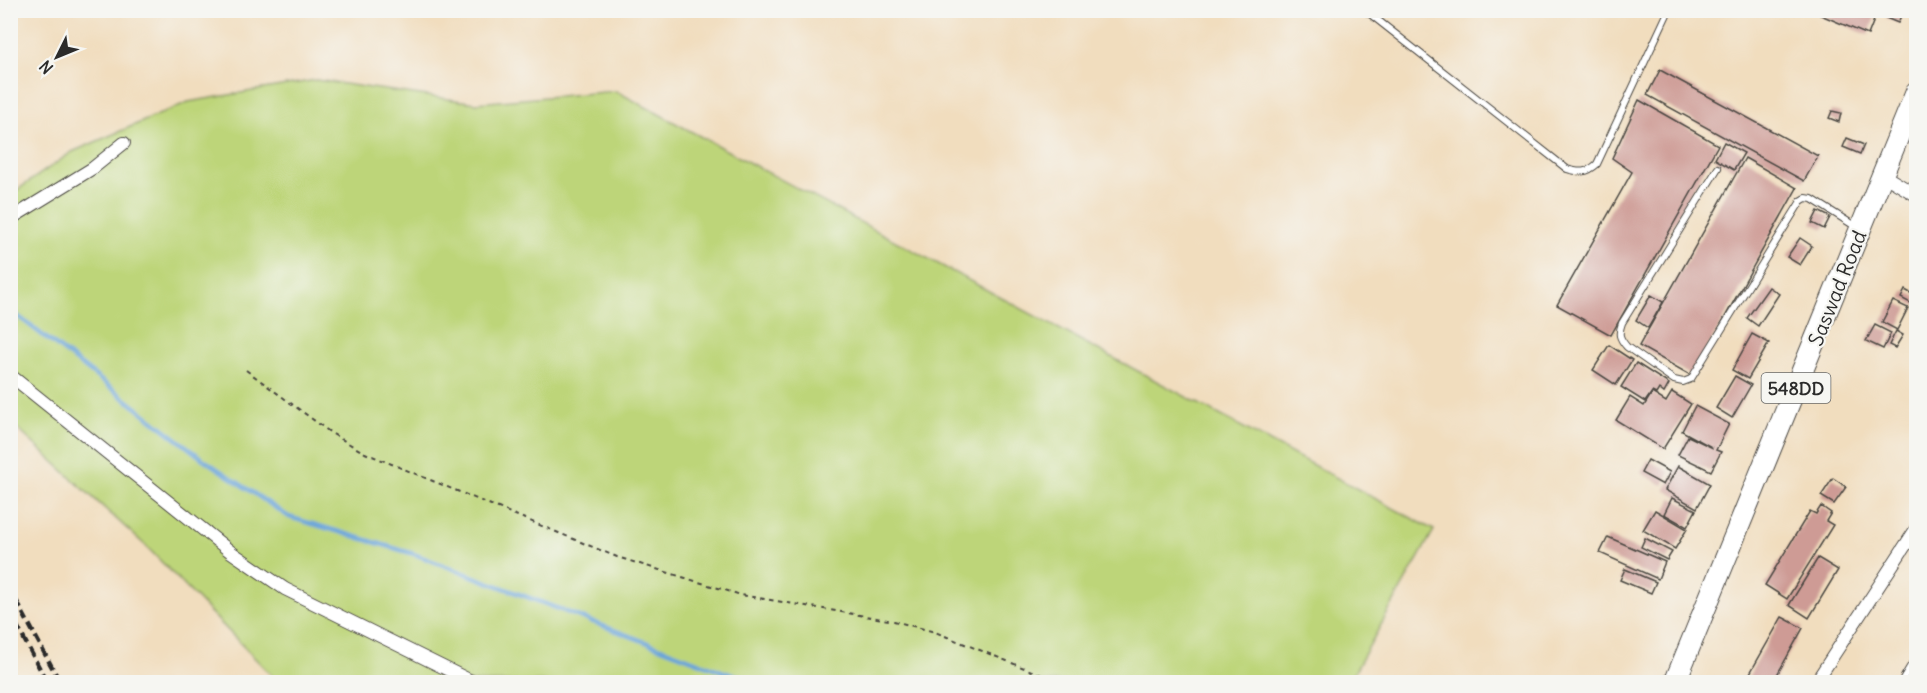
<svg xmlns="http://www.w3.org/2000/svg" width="1927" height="693" font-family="Delius,sans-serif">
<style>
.green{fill:#bdd579;stroke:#748052;stroke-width:1.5}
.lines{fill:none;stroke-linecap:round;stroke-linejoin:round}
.stream{stroke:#69a4da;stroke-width:4.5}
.building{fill:#ce9b95}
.service-casing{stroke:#494641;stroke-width:8}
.minor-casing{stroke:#494641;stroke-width:14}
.trunk-casing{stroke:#494641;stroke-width:23}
.path{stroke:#494641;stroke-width:2;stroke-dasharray:4.5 4.5;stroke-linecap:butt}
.service{stroke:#fff;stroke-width:6}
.minor{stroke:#fff;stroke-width:12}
.trunk{stroke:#fff;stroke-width:21}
.rail{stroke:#2b2b2b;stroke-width:4.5;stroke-dasharray:9 4.5;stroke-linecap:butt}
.labels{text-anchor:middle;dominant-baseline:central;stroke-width:4.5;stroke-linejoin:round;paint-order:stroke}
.shield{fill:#f6f6f2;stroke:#686867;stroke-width:1.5}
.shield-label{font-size:18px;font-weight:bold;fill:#2b2b2b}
.street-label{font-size:20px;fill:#2b2b2b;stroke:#f6f6f2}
</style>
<rect width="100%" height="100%" fill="#f6f6f2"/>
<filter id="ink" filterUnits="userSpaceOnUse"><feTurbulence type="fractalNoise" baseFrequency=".0167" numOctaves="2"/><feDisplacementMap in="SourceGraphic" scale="12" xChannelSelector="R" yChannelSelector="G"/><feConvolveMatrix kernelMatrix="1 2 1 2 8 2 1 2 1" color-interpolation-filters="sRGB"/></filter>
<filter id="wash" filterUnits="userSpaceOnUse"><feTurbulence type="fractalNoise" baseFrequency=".008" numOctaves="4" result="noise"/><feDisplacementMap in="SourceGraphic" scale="24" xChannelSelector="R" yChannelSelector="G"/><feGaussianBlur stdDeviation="1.35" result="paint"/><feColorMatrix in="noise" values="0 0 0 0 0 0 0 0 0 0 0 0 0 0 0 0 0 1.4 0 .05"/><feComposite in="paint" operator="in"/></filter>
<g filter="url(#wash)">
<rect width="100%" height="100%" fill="#f1ddbe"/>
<path class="green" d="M316,80l160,23 140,-12 818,439 -85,152h-1071l-132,-136 -135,-123 -1,-228 62,-43 116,-50z"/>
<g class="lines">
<path class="stream" d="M10,310l193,149 86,58 125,37 313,119 34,9"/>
</g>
<g id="blocks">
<g class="building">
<path d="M1809,10h69l-10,25z"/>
<path d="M1889,10l13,3 -4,10 -12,-5z"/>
<path d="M1660,70l158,86 -14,25 -157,-86z"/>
<path d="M1639,100l79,45 -107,190 -54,-30 75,-133 -20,-14z"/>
<path d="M1832,111l9,2 -2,9 -10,-4z"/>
<path d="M1847,138l17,7 -4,9 -17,-7z"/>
<path d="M1724,142l20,11 -10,17 -19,-11z"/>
<path d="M1745,158l52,30 -105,188 -53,-30z"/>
<path d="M1818,211l12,6 -6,12 -12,-6z"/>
<path d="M1800,238l12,8 -12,19 -13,-8z"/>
<path d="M1769,287l10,7 -21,32 -11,-8z"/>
<path d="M1905,290l11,6v10l-15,-8z"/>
<path d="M1651,295l12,7 -15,26 -12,-8z"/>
<path d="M1893,301l15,7 -11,22 -15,-8z"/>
<path d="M1875,325l16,8 -8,16 -17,-8z"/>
<path d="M1896,331l7,4 -8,13 -6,-3z"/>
<path d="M1752,334l17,9 -21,36 -16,-9z"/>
<path d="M1609,345l23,15 -16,25 -23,-15z"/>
<path d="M1636,363l33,21 -5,9 -5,-4 -3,5 -4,-2 -7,10 -24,-15z"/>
<path d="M1735,376l16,9 -19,33 -16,-10z"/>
<path d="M1672,392l19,12 -28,45 -47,-29 14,-23 14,9 8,-13 14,9z"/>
<path d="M1695,406l34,18 -13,26 5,2 -10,19 -33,-16 10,-19 25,12 -31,-17z"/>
<path d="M1648,460l22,12 -7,13 -22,-12z"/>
<path d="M1678,466l32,18 -13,24 -32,-18z"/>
<path d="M1833,478l13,9 -12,17 -13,-8z"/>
<path d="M1672,498l24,12 -9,17 -23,-13z"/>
<path d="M1821,506l10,7 -5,8 7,4 -46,74 -22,-14 45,-74 6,3z"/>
<path d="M1655,510l32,19 -12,20 -32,-19z"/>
<path d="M1608,537l57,25 -7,17 -58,-26z"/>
<path d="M1645,538l27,14 -5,8 -26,-13z"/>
<path d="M1818,558l20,12 -29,48 -20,-13z"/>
<path d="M1625,569l31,13 -5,11 -31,-13z"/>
<path d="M1782,617l21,11 -30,54h-28z"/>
</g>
</g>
</g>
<g filter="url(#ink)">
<use href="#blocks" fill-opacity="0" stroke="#494641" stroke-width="1.5"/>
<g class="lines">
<defs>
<g id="service">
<path d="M1365,10l202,159c13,4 20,4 30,-5l72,-154"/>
<path d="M1718,168l-96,155c-4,11 -3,15 5,24l47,33 9,2 8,-3 110,-178 5,-3 6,1 46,29"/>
<path d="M1901,682l15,-25"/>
</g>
<g id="minor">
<path d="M1883,175l33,20"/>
<path d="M10,219l83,-51 31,-25"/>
<path d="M10,375l221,177 54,37 188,93"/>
<path d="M1816,682l100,-153"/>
</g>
<path id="trunk" d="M1675,682l241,-589"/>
</defs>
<use href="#service" class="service-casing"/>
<use href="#minor" class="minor-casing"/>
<use href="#trunk" class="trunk-casing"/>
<path class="path" d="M246,370l85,63 34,20 252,104 124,38 153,26 41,11 124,50"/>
<use href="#service" class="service"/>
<use href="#minor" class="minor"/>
<use href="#trunk" class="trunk"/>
<g class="rail">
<path d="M10,589l50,93"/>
<path d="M10,613l37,69"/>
</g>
</g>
</g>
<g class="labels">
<rect class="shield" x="1761.5" y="373" width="69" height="30" rx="4.5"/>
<g class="shield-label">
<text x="1796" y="388">548DD</text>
</g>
<g class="street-label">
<text transform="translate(1837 288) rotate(-68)">Saswad Road</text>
</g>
</g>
<rect width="1927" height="693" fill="none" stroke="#f6f6f2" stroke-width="36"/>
<g transform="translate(57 57) rotate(227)" stroke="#f6f6f2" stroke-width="4.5" paint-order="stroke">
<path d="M0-4.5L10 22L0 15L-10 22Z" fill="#2b2b2b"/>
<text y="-9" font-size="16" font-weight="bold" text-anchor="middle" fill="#2b2b2b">N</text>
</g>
</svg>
